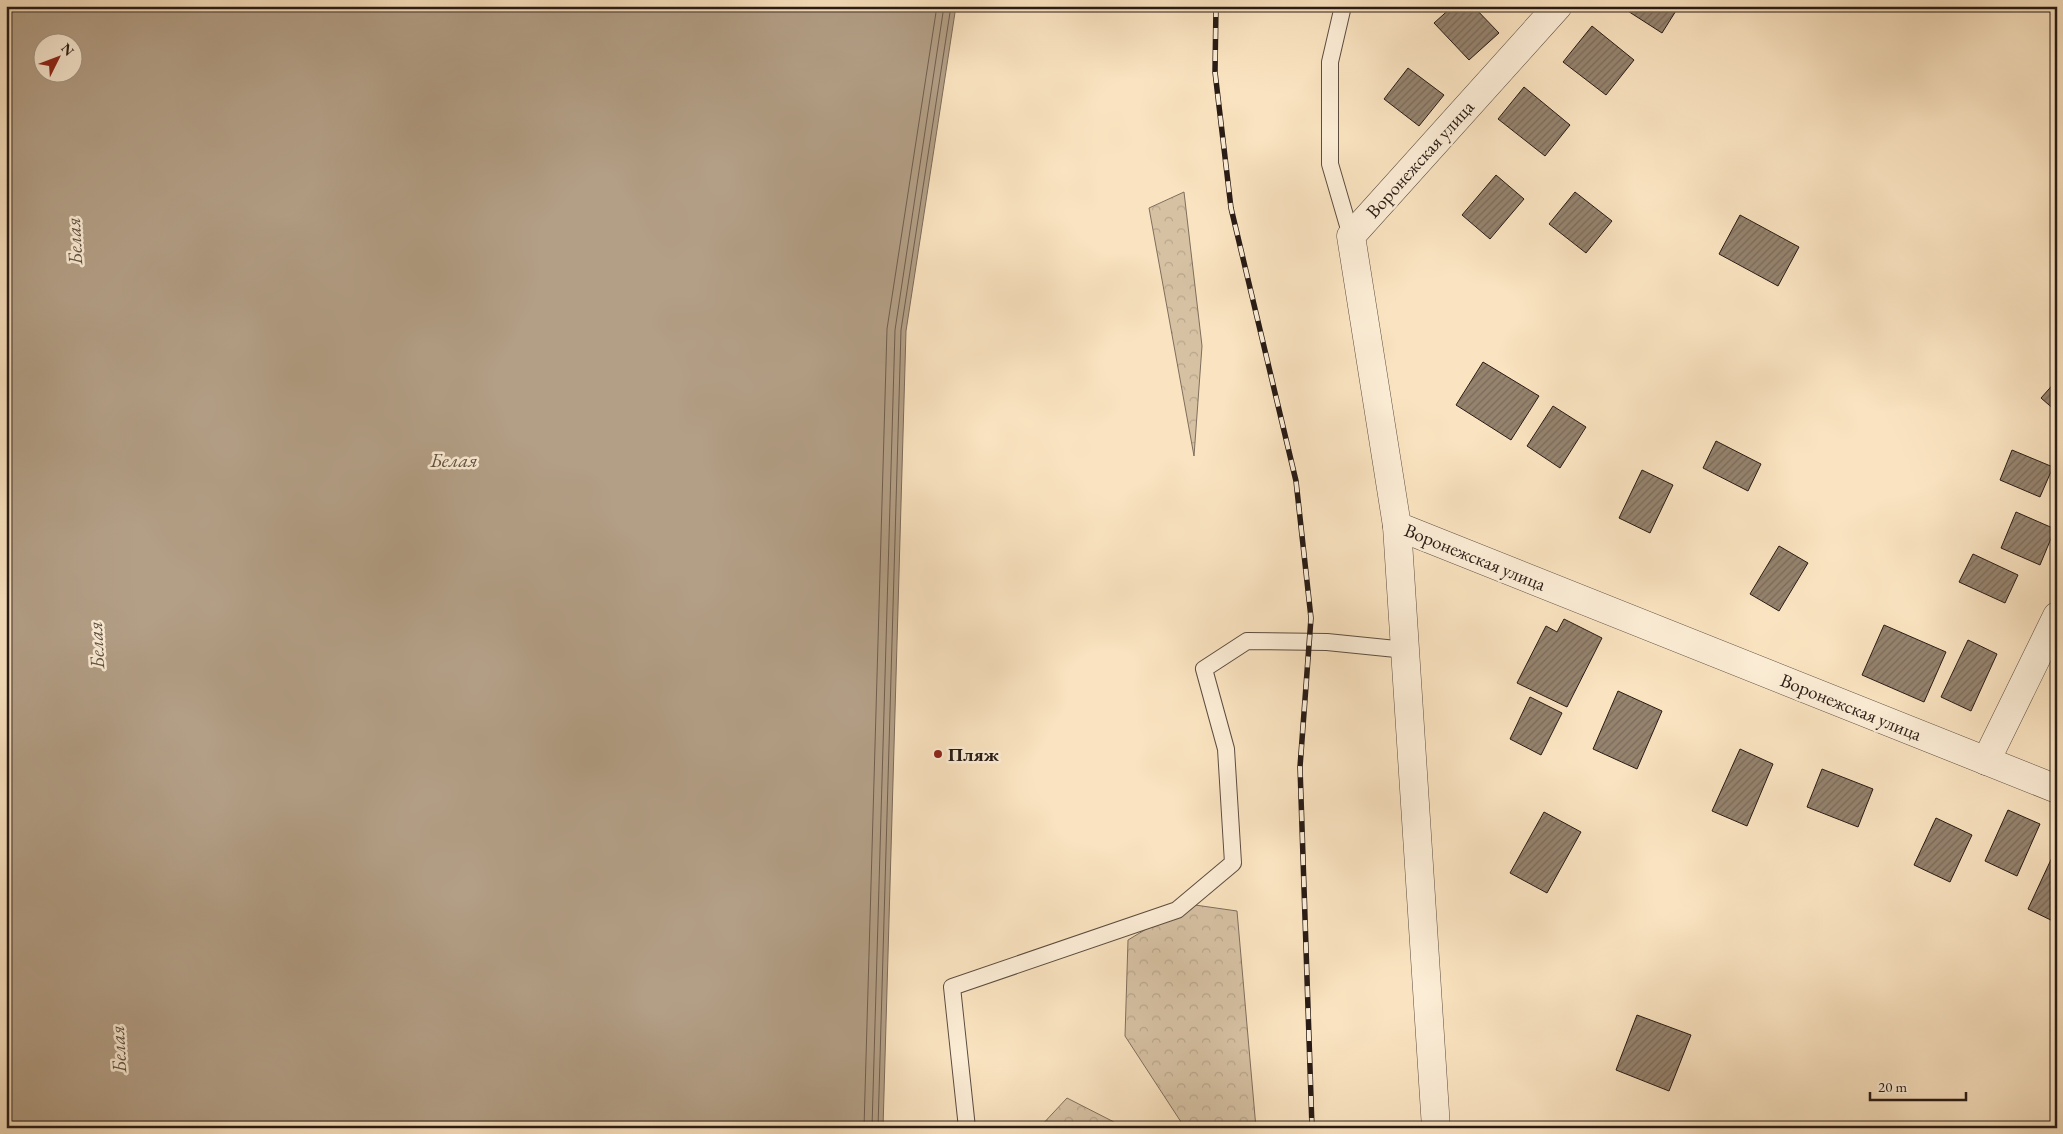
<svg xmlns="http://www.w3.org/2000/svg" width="2063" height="1134" font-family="'EB Garamond',serif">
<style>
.forest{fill:url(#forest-crowns);stroke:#7f6e5c}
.water{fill:#b39f86;stroke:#7b6a59;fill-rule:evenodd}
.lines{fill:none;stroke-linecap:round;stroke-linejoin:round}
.shore{stroke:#6e5d4e;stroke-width:1}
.building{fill:url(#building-hatch);stroke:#281b15}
.service-casing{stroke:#5c4d40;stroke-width:18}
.minor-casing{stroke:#5c4d40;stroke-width:29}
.service{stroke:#fcedd6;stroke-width:16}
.minor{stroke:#fcedd6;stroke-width:28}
.rail-casing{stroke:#281b15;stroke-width:5.5}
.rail{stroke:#fcedd6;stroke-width:4;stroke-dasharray:11;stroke-linecap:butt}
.poi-dot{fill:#8f2418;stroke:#fcedd6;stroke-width:2}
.labels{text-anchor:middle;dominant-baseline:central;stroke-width:5;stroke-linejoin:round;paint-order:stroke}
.street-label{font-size:19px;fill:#281b15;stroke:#fcedd6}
.poi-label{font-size:19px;font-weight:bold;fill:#281b15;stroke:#fcedd6;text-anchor:start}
.water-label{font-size:20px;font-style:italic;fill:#605042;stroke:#fcedd6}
</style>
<defs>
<pattern id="forest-crowns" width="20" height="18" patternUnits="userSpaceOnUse" patternTransform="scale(1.25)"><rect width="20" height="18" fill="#d6c1a3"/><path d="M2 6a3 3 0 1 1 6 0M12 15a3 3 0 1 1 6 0" fill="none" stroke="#b8a58b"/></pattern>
<pattern id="building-hatch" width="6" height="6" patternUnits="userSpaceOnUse" patternTransform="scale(1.25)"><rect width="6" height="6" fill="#95836e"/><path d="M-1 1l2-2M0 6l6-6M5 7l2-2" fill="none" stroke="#7a6a59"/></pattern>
</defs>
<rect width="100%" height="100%" fill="#fae3c0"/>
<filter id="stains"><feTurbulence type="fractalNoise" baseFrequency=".004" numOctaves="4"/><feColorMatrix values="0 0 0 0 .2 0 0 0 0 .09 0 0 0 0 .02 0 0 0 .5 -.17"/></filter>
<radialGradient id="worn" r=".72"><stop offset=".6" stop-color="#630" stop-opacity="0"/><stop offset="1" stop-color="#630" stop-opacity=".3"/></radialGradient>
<g class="forest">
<path d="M1184,192l18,154 -8,110 -45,-248z"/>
<path d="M1188,904l49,7 19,217h-64l-9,-3 -58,-89 3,-96z"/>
<path d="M1067,1098l47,24 -3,6h-72z"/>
</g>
<path class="water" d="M6,6h950l-50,325 -23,797h-877zM42,42h30v30h-30z"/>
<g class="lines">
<g class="shore">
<path d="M864,1128l23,-799 50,-323"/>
<path d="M872,1128l23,-798 49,-324"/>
<path d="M878,1128l23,-798 50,-324"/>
</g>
</g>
<g class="building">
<path d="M1453,6h20l26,27 -30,27 -35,-37z"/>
<path d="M1620,6h59l-17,27z"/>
<path d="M1592,26l42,34 -28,35 -43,-33z"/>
<path d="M1408,68l36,27 -25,31 -35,-27z"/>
<path d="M1524,87l46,38 -25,31 -47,-37z"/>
<path d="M1496,175l28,24 -34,40 -28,-24z"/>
<path d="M1575,192l37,29 -26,32 -37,-29z"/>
<path d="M1740,215l59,32 -21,39 -59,-32z"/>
<path d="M1483,362l56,34 -28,44 -55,-35z"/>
<path d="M2057,380v32l-16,-14z"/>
<path d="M1553,406l33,21 -26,41 -33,-22z"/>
<path d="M1716,441l45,23 -13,27 -45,-23z"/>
<path d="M2012,450l41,17 -13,30 -40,-17z"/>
<path d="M1642,470l31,15 -23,48 -31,-15z"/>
<path d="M2016,512l39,17 -15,36 -39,-17z"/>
<path d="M1779,546l29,17 -29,48 -29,-17z"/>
<path d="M1973,554l45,21 -13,28 -46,-21z"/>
<path d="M1564,619l38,19 -35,69 -50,-24 29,-57 11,6z"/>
<path d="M1884,625l62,27 -22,50 -62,-27z"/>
<path d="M1968,640l29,14 -26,57 -30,-14z"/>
<path d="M1618,691l44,20 -25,58 -44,-20z"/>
<path d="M1530,697l32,16 -21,42 -31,-16z"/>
<path d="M1740,749l33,15 -26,62 -35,-15z"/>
<path d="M1822,769l51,20 -15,38 -51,-20z"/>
<path d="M2008,810l32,14 -23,52 -32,-15z"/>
<path d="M1544,812l37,20 -34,61 -37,-20z"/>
<path d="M1936,818l36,17 -22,47 -36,-17z"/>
<path d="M2055,851l2,1v71l-29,-14z"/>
<path d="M1637,1015l54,20 -22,56 -53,-21z"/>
<path d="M2057,1018v16l-6,-3z"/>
</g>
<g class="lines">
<defs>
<g id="service">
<path d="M1343,6l-13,56v102l21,72"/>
<path d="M967,1128l-15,-141 225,-77 56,-47 -7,-114 -22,-80 43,-28 80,1 79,8"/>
</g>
<g id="minor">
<path d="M1397,526l660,263"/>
<path d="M1986,761l71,-145"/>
<path d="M1436,1128l-39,-602 -46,-290 207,-230"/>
</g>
</defs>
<use href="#service" class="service-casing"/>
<use href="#minor" class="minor-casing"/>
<use href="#service" class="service"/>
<use href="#minor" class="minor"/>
<defs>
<path id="rail" d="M1216,6l-1,66 16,136 65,273 15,137 -11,149 12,361"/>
</defs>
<use href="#rail" class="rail-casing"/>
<use href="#rail" class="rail"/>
</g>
<circle class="poi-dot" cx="938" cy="754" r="5"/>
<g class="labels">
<g class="street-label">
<text transform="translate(1420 159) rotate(-48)">Воронежская улица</text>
<text transform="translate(1475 557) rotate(22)">Воронежская улица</text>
<text transform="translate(1851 707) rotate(22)">Воронежская улица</text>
</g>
<g class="poi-label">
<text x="948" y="754">Пляж</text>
</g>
<g class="water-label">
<text transform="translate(74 241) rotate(-93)">Белая</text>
<text x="454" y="460">Белая</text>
<text transform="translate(96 645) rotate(-93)">Белая</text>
<text transform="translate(118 1049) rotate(-93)">Белая</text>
</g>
</g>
<rect width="2063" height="1134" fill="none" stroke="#fae3c0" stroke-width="25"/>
<rect x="8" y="8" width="2048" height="1119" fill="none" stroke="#281b15" stroke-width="2.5"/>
<rect x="12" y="12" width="2038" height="1109" fill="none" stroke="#281b15"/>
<g transform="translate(58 58) rotate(48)"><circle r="24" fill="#fcedd6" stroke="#a79989"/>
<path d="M0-4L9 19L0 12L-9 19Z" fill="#8f2418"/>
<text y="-8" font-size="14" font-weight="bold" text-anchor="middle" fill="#281b15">N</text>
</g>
<path d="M1870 1092v8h96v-8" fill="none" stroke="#281b15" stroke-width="2.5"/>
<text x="1878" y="1092" font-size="15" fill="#281b15" stroke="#fcedd6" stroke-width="4" paint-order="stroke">20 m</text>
<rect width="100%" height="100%" filter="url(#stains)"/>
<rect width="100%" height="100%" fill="url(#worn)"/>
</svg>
